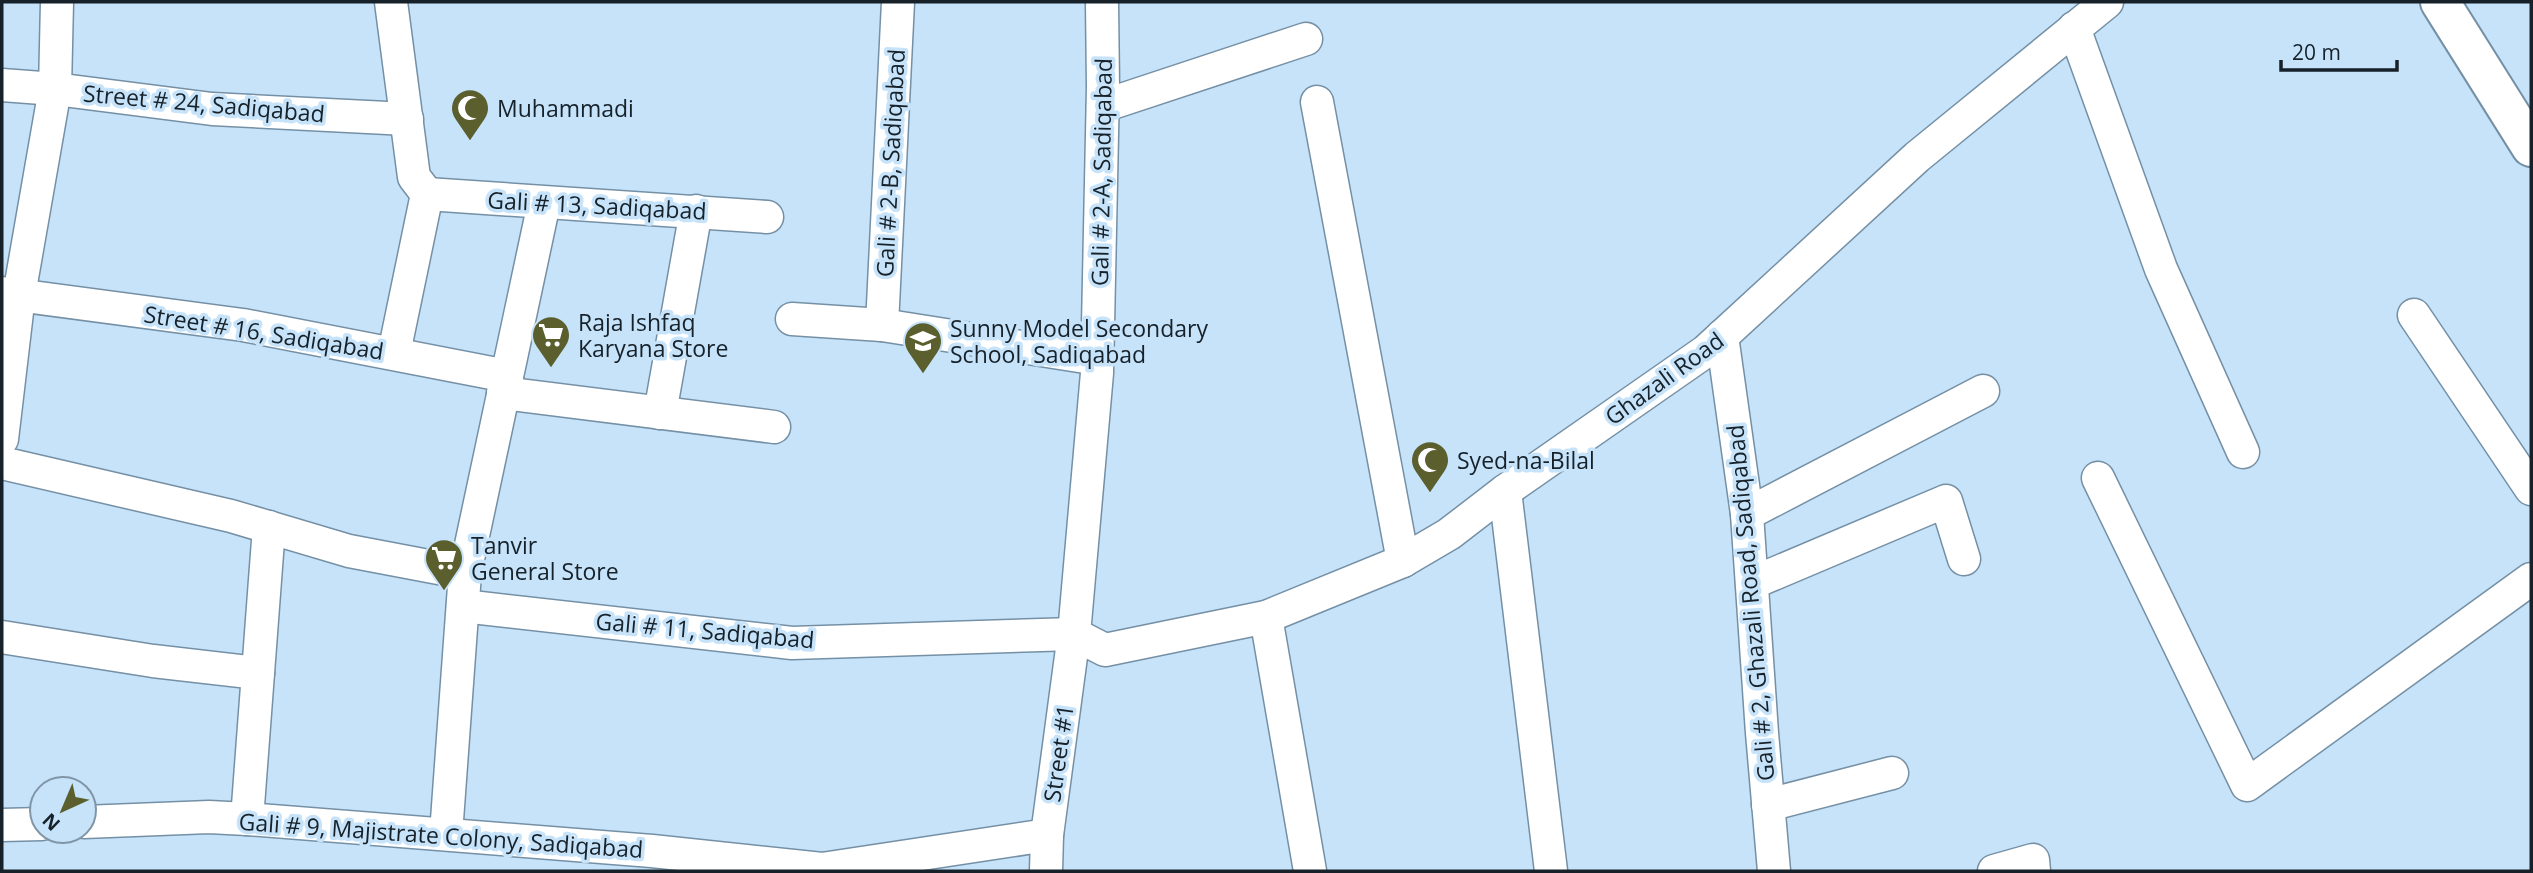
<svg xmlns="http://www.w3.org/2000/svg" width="2533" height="873" font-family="'Open Sans',sans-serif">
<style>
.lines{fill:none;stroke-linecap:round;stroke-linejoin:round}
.street-casing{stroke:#7590a5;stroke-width:35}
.primary-casing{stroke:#7590a5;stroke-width:42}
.street{stroke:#fff;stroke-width:32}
.primary{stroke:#fff;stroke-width:38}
.labels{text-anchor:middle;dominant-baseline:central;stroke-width:7;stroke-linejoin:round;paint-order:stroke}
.street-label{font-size:23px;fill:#162129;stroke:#c6e3fa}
.poi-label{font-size:23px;fill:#162129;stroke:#c6e3fa;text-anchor:start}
</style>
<rect width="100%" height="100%" fill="#c6e3fa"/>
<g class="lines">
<defs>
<g id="street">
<path d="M391,2l23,175 13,17 -33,159"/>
<path d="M898,2l-16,323 216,34"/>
<path d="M2074,28l87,241 82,183"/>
<path d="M2,85l53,4 157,20 195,10"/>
<path d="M1317,102l86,459"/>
<path d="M1103,106l203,-67"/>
<path d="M427,194l340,23"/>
<path d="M2,293l241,32 264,51"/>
<path d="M2414,315l117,174"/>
<path d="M792,319l90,6"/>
<path d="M1722,336l25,178 15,219 12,138"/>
<path d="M503,393l271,34"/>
<path d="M660,413l36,-202"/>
<path d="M2,439l17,-144 36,-206 2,-87"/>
<path d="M2,463l229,53 118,35 116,22"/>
<path d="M2098,478l149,307 284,-206"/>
<path d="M1505,491l46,380"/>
<path d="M1747,514l236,-123"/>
<path d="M1752,583l194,-82 18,58"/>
<path d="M463,606l329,37 282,-9 31,16 161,-33 137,-56 46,-27 56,-43 201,-140 211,-194 190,-155"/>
<path d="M1266,617l44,254"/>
<path d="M2,637l151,24 105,12"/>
<path d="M1768,805l124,-32"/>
<path d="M247,819l22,-292"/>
<path d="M84,822l125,-5 38,2 405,32 170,18 225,-34"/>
<path d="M2,825l40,-1"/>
<path d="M446,834l19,-261 79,-370"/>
<path d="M1046,871l1,-36 27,-201 23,-261 6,-286 -1,-85"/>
<path d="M1994,871l39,-11 1,11"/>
</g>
<path id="primary" d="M2440,2l91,145"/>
</defs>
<use href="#street" class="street-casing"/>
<use href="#primary" class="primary-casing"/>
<use href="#street" class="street"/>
<use href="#primary" class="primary"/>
</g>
<defs>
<symbol id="mosque-pin" viewBox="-11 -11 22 30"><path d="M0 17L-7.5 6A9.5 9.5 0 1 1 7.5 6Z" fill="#5a5f2d" stroke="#c6e3fa"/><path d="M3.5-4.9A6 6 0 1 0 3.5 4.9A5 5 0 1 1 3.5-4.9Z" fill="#fff"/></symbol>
<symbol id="supermarket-pin" viewBox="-11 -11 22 30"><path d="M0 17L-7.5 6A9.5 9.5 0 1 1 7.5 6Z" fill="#5a5f2d" stroke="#c6e3fa"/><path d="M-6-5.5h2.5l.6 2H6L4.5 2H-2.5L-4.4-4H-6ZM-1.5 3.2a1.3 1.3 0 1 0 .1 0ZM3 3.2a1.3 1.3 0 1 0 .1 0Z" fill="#fff"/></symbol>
<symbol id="school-pin" viewBox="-11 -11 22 30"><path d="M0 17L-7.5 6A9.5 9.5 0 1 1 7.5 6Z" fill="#5a5f2d" stroke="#c6e3fa"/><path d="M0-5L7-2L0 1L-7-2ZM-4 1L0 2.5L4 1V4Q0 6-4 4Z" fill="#fff"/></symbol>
</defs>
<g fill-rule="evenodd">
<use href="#mosque-pin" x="448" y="86" width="44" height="60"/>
<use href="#supermarket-pin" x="529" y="313" width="44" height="60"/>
<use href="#school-pin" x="901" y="319" width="44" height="60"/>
<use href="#mosque-pin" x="1408" y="438" width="44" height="60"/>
<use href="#supermarket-pin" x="422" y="536" width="44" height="60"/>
</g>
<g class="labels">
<g class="street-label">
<text transform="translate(204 103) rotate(5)">Street # 24, Sadiqabad</text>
<text transform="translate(890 163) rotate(-87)">Gali # 2-B, Sadiqabad</text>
<text transform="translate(1101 172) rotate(-89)">Gali # 2-A, Sadiqabad</text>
<text transform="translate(597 205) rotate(3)">Gali # 13, Sadiqabad</text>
<text transform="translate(264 332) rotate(9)">Street # 16, Sadiqabad</text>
<text transform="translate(1664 378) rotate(-36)">Ghazali Road</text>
<text transform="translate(1750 603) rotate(-95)">Gali # 2, Ghazali Road, Sadiqabad</text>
<text transform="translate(705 630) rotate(5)">Gali # 11, Sadiqabad</text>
<text transform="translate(1058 753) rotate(-82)">Street #1</text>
<text transform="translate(441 835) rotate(4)">Gali # 9, Majistrate Colony, Sadiqabad</text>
</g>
<g class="poi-label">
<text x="497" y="108">Muhammadi</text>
<text x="578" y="322">Raja Ishfaq<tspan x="578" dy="26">Karyana Store</tspan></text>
<text x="950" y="328">Sunny Model Secondary<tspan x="950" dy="26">School, Sadiqabad</tspan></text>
<text x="1457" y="460">Syed-na-Bilal</text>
<text x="471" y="545">Tanvir<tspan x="471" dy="26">General Store</tspan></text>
</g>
</g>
<rect width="2533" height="873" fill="none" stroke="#162129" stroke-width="7"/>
<g transform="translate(63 810) rotate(224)"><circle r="33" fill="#c6e3fa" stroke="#8095a6" stroke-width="2"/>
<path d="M0-5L12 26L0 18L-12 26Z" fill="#5a5f2d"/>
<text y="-10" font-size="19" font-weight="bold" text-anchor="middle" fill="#162129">N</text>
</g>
<path d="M2281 60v10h116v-10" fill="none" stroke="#162129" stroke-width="3.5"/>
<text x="2292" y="60" font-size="21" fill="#162129" stroke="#c6e3fa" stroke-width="5" paint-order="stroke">20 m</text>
</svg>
